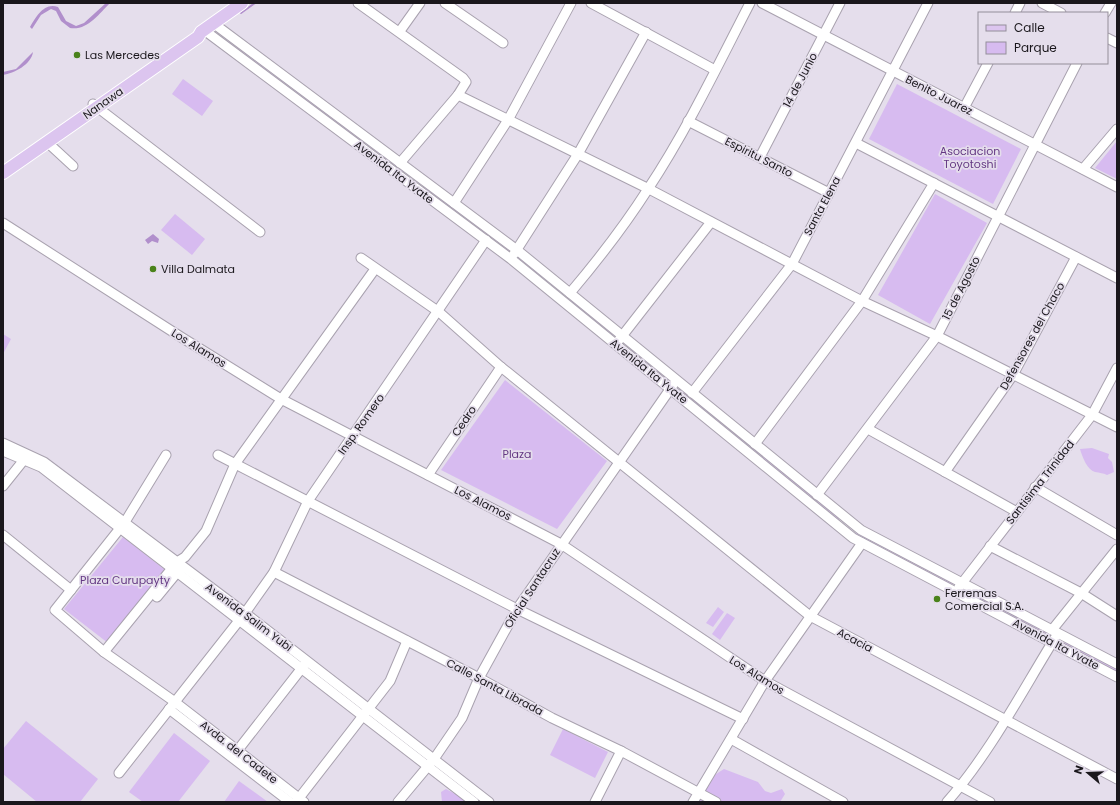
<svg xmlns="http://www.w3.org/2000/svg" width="1120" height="805" font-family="Poppins,sans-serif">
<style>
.green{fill:#d7bbf0}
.water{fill:#b18fcc}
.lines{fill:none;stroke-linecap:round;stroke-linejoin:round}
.stream{stroke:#b18fcc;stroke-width:2}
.minor-casing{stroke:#a9a2af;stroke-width:11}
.major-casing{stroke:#fff;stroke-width:14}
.minor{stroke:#fff;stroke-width:9}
.major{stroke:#dcc5ef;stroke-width:12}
.poi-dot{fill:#4a821b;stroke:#e5deec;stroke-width:1.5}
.labels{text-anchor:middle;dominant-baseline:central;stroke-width:3.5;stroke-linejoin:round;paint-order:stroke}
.poi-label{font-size:11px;fill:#1a171c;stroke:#e5deec;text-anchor:start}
.street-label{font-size:11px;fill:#1a171c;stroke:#e5deec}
.park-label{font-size:11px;fill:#643883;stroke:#e5deec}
</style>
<rect width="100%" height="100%" fill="#e5deec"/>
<g class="green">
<path d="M228,41l175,130v1l-175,-129z"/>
<path d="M183,79l30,22 -11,15 -30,-22z"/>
<path d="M897,84l124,65 -28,55 -124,-65z"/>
<path d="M1117,141v38l-22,-11z"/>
<path d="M423,185l86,65v1l-87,-63z"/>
<path d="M935,194l52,29 -57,101 -52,-29z"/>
<path d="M175,214l30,25 -13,16 -31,-25z"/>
<path d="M520,258l40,33v1l-41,-32z"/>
<path d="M571,299l43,35v1l-2,1 -43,-35z"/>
<path d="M3,334l8,5 -8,15z"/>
<path d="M630,347l39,32v1h-3l-38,-31z"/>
<path d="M505,380l102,81 -50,68 -116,-59z"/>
<path d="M680,388l159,130v2l-161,-130z"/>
<path d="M1092,448l17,6 -1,4 4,4 2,10 -7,3c-4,-2 -7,-2 -12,-3 -8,-2 -13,-16 -15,-23z"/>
<path d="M856,533l96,49v3l-96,-50z"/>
<path d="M123,537l46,36 -61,70 -44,-34z"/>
<path d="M962,588l84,44v2l-85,-44z"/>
<path d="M718,607l6,5 -11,15 -7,-4z"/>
<path d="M727,613l8,5 -15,22 -8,-6z"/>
<path d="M1065,642l52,27v3l-53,-28z"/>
<path d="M26,721l72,58 -18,23h-43l-34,-28v-25z"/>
<path d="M563,729l45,23 -13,26 -45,-23z"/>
<path d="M174,733l36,28 -32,41h-35l-14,-10z"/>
<path d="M724,769l34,13 7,9 6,2 11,-4 3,5 -5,8h-88c7,-13 19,-26 32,-33z"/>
<path d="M239,781l29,21h-44z"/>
<path d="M446,789l24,13h-28l-1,-10z"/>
</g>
<g class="water">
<path d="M106,3h4c-11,11 -23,28 -40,25l-9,-7 -5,-10 -5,-2 -10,6 -9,14 -2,-2c6,-10 14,-25 28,-20l8,14 10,5 8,-3z"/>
<path d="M33,52c-2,13 -19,21 -30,23v-3l13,-3z"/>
<path d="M153,234l6,5 -1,4 -6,-2 -4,3 -3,-4z"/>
</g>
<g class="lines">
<path class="stream" d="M241,13l14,-10"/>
<defs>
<g id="minor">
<path d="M358,3l105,75 3,4 -8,13 -58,68"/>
<path d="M445,3l58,40"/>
<path d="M591,3l124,67"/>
<path d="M762,3l355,184"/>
<path d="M1042,3l19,10"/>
<path d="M1015,13l5,-10"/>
<path d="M1105,13l6,-10"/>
<path d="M213,23l304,227 344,280 256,134"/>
<path d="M204,30l307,229 342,279 264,139"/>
<path d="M400,31l20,-28"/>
<path d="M1107,38l10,5"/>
<path d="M458,95l191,94 213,112 75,35 180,91"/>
<path d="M93,104l167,128"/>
<path d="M964,108l24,-45"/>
<path d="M688,121l141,72"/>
<path d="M47,142l26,24"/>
<path d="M856,143l261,135"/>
<path d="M760,157l80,-154"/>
<path d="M1083,169l34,-40"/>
<path d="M454,203l54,-83 63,-117"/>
<path d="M3,223l178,114 100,62 280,145 204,137 225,121"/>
<path d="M514,254l64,-100 68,-122"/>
<path d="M361,258l78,54 62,55 309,249 307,163"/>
<path d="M570,293c28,-33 55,-68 78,-104 39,-59 70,-124 102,-186"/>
<path d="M619,340l92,-118"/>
<path d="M692,393l100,-129 136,-261"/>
<path d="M868,429l149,83"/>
<path d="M3,443l41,19 201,151 244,189"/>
<path d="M755,444l107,-143 72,-118"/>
<path d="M3,451l38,16 433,335"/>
<path d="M166,455l-41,67 -70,88 49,42 71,50 129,100"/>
<path d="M218,455l299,154 226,110"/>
<path d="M945,472l68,-97 63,-118"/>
<path d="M428,475l73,-108"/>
<path d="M3,486l24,-30"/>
<path d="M1035,487l82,48"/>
<path d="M817,495l120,-159 140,-273"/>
<path d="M3,535l68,55"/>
<path d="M990,546l91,47 36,23"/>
<path d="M274,572l205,106 73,40 69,33 95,51"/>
<path d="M959,587l133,-172 25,-47"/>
<path d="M157,597l23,-28"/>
<path d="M1052,630l65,-81"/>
<path d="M104,652l73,-90 8,-5 21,-26 29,-67 140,-195"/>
<path d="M169,709l121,93"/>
<path d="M731,739l112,63"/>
<path d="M234,755l71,-91"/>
<path d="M119,773l126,-160 29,-41 34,-71 178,-261"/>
<path d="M296,802l94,-121 17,-40"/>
<path d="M398,802l36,-43 28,-41 17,-40 38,-69 156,-224"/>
<path d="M595,802l26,-51"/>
<path d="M693,802l72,-121 97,-138"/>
<path d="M947,802c43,-49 74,-109 108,-164"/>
</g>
<path id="major" d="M3,173l195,-136 3,-5 41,-29"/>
</defs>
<use href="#minor" class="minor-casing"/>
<use href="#major" class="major-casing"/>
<use href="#minor" class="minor"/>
<use href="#major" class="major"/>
</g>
<g class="poi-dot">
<circle cx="77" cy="55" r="4"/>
<circle cx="153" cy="269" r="4"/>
<circle cx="937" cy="599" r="4"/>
</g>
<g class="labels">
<g class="poi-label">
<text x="85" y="55">Las Mercedes</text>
<text x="161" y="269">Villa Dalmata</text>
<text x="945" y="593">Ferremas<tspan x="945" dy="13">Comercial S.A.</tspan></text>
</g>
<g class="street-label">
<text transform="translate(800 80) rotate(-62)">14 de Junio</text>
<text transform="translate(939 95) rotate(27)">Benito Juarez</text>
<text transform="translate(103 103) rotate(-35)">Nanawa</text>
<text transform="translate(759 157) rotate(27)">Espiritu Santo</text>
<text transform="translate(394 172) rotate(37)">Avenida Ita Yvate</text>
<text transform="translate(822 206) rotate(-62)">Santa Elena</text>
<text transform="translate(961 288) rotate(-63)">15 de Agosto</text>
<text transform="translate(1032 336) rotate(-61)">Defensores del Chaco</text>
<text transform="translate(199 348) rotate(32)">Los Alamos</text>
<text transform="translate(649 371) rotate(39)">Avenida Ita Yvate</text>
<text transform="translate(464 421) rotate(-56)">Cedro</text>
<text transform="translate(361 424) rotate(-55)">Insp. Romero</text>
<text transform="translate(1040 482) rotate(-52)">Santisima Trinidad</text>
<text transform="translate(483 503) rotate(27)">Los Alamos</text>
<text transform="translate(532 588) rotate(-57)">Oficial Santacruz</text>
<text transform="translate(249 617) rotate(37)">Avenida Salim Yubi</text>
<text transform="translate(855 640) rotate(28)">Acacia</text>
<text transform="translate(1056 644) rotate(28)">Avenida Ita Yvate</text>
<text transform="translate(757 675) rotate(32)">Los Alamos</text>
<text transform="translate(495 687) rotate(28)">Calle Santa Librada</text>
<text transform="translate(239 752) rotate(38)">Avda. del Cadete</text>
</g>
<g class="park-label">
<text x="970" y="151">Asociacion<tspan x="970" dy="13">Toyotoshi</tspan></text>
<text x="517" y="454">Plaza</text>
<text x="125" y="580">Plaza Curupayty</text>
</g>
</g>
<rect width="1120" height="805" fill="none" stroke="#1a171c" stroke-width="8"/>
<rect x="978" y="12" width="130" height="52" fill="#e5deec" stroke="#948e99"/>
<rect x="986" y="25" width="20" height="6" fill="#dcc5ef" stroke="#948e99"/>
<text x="1014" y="32" font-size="12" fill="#1a171c">Calle</text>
<rect x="986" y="42" width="20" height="12" fill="#d7bbf0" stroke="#948e99"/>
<text x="1014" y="52" font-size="12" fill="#1a171c">Parque</text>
<g transform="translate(1088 773) rotate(289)" stroke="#e5deec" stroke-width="3" paint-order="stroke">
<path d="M0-3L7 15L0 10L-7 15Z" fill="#1a171c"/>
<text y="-6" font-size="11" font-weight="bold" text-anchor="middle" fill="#1a171c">N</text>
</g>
</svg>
